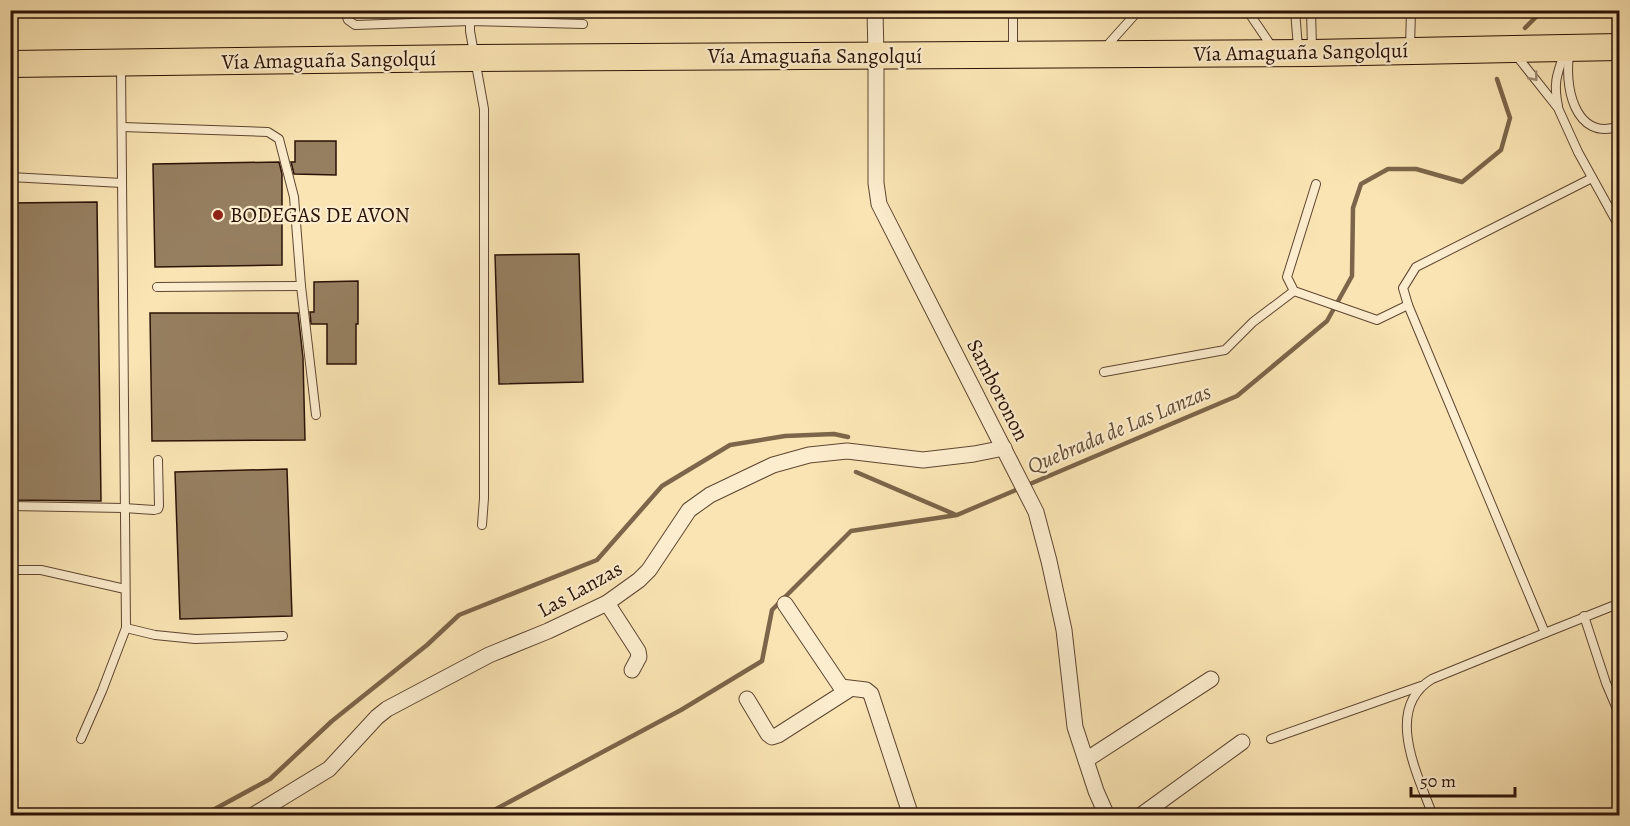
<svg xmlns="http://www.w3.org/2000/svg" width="1630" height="826" font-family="Alegreya,serif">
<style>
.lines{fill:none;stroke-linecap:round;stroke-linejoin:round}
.stream{stroke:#7c654a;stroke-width:4.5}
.building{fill:#967f60;stroke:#2a1206;stroke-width:1.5}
.service-casing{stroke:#5e4631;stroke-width:10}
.minor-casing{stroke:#5e4631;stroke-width:17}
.trunk-casing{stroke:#2a1206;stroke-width:28}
.service{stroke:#fcedce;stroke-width:8}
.minor{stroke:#fcedce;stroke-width:15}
.trunk{stroke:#fae4b3;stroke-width:26}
.oneway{stroke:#9e8a74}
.poi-dot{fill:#8f2418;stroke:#fcedce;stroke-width:2}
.labels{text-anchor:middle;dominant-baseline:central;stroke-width:4.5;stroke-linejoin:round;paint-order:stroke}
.street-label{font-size:21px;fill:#2a1206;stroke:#fcedce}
.poi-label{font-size:21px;fill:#2a1206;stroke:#fcedce;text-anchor:start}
.water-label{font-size:22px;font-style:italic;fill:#614a34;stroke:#fcedce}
</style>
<rect width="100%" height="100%" fill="#fae4b3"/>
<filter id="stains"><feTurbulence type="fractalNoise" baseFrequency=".00333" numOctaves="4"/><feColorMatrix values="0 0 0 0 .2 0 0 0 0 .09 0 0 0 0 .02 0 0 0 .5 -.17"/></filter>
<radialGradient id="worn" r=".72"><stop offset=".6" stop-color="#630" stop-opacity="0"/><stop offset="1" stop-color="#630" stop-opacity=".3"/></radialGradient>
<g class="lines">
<g class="stream">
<path d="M1525,28l18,-18"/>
<path d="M856,472l98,42"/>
<path d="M202,816l68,-37 62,-58 95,-76 32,-30 138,-55 65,-74 68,-41 55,-9 49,-2 14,3"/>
<path d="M483,816l198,-106 81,-49 10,-51 79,-79 106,-16 280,-119 90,-75 25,-45 1,-68 8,-24 27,-15h28l46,13 39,-32 9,-32 -13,-39"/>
</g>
</g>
<g class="building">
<path d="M295,141h41v34l-42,-1 -3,-12h4z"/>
<path d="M279,162l3,12v91l-127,2 -2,-103z"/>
<path d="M97,202l4,299 -91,-1v-297z"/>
<path d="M579,254l4,128 -84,2 -4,-129z"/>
<path d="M358,281v43h-2v40h-29v-40h-16l-1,-12h4v-30z"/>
<path d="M150,313h148l5,45 2,82 -153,1z"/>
<path d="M287,469l5,147 -112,3 -5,-147z"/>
</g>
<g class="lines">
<defs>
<g id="service">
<path d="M344,10l4,10 7,5 115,-4 113,3"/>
<path d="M470,10v21l14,78v389l-2,27"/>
<path d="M1247,10l25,37"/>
<path d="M1295,10l3,38"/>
<path d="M1311,10l1,38"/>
<path d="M1410,48l1,-38"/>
<path d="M1104,49l35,-39"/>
<path d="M1013,51v-41"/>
<path d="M1570,51c-7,32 4,92 50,75"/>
<path d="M1516,55l42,53 20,44 42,76"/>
<path d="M1558,106c-5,-23 -1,-32 7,-55"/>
<path d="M122,127l146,5 11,7 15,58 7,89 15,129"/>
<path d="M10,177l112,6"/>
<path d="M1316,184l-29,93 7,14 83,29 31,-15"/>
<path d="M157,287l144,-1"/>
<path d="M1104,372l121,-22 28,-28 41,-31"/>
<path d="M10,506l114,2 30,2 4,-1 1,-3 -1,-46"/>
<path d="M10,570h31l84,19"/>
<path d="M1584,616l22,67 14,33"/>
<path d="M126,628l29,7 40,4 88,-3"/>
<path d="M1545,633l75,-30"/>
<path d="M81,739l21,-48 24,-63 -5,-562"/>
<path d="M1271,739l150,-53"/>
<path d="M1433,816c-15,-41 -50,-107 -1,-137l113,-46 -137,-328 -5,-17 13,-21 176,-89"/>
</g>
<g id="minor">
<path d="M875,10l1,46v127l3,21 157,308 13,49 15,69 11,97 21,64 11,25"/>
<path d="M607,603l31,48 1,6 -7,13"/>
<path d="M785,604l56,83 25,3 5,4 40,122"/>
<path d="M747,699l21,35 4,3 6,-2 72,-46"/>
<path d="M1086,760l125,-81"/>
<path d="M252,816l77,-47 48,-52 10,-8 102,-54 59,-24 59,-28 32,-23 10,-10 40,-60 21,-15 63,-30 36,-10 38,-4 76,9 51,-6 30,-6"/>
<path d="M1140,816l102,-74"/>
</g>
<path id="trunk" d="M10,64l464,-6 838,-5 308,-6"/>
</defs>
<use href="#service" class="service-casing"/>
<use href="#minor" class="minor-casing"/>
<use href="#trunk" class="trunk-casing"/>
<use href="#service" class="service"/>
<use href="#minor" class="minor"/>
<use href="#trunk" class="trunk"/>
</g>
<defs><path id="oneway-chevron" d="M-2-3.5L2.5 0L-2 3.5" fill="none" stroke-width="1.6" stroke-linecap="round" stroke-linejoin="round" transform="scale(1.5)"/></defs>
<use class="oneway" href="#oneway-chevron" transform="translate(1534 77) rotate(51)"/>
<circle class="poi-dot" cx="218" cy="215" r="6"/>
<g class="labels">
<g class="street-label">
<text transform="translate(1301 52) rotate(-1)">Vía Amaguaña Sangolquí</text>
<text x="815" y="56">Vía Amaguaña Sangolquí</text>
<text transform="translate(329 60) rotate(-1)">Vía Amaguaña Sangolquí</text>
<text transform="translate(998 390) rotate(63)">Samboronon</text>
<text transform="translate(580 589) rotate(-29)">Las Lanzas</text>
</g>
<g class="poi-label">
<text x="230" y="215">BODEGAS DE AVON</text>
</g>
<g class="water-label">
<text transform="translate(1119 429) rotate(-23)">Quebrada de Las Lanzas</text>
</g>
</g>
<rect width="1630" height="826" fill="none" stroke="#fae4b3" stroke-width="36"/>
<rect x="12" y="12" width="1606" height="802" fill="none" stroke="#2a1206" stroke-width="3"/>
<rect x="18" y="18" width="1594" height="790" fill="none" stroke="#2a1206" stroke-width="1.5"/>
<path d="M1411 787v9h104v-9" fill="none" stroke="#2a1206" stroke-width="3"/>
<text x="1420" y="787" font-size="18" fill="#2a1206" stroke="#fcedce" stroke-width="4.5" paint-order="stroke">50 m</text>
<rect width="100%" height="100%" filter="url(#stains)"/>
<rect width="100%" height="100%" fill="url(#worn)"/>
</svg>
